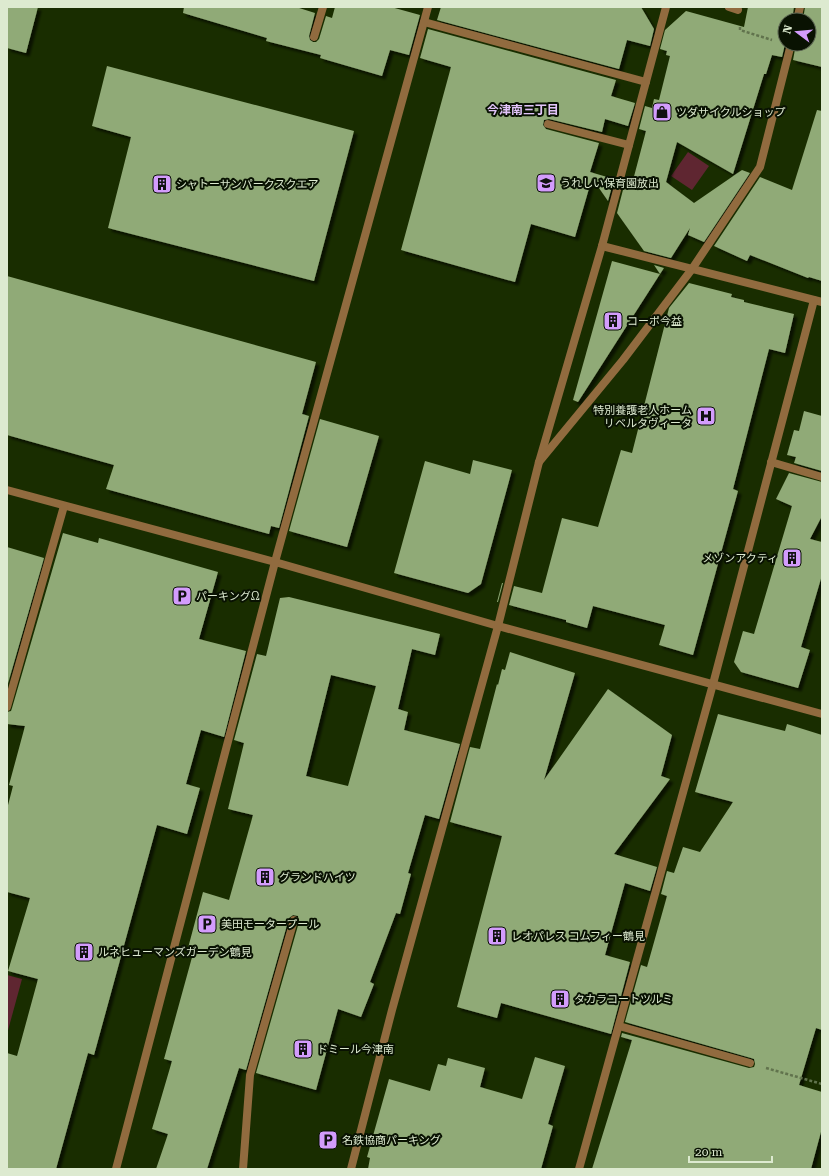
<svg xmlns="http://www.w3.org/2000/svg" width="829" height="1176" font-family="'Roboto Serif','Noto Sans JP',serif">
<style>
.green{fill:#5f2631}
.building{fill:#90aa77;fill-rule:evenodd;filter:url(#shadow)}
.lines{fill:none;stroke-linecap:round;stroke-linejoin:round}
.path{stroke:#61734d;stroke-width:2.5;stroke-dasharray:3 2;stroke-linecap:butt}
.service{stroke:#916b3f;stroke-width:8}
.minor{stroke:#916b3f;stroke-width:8}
.tertiary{stroke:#916b3f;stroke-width:8}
.labels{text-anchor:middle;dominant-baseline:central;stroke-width:4;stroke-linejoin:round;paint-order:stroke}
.poi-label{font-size:11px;fill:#ddead0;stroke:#091202;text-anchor:start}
.neighbourhood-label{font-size:12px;font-weight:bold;fill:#e2c4fa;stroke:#091202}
</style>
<defs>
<filter id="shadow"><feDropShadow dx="3.5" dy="3.5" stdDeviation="1" flood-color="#0009"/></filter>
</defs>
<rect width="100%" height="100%" fill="#192d00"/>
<g class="green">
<path d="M688,152l21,14 -17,24 -21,-14z"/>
<path d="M7,975l15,4 -15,55z"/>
</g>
<g class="building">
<path d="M7,7h31l-12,46 -19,-5z"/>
<path d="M184,7h112l19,6 -6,23 1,4 3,2h3l3,-3 7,-23 6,2 3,-11h56l29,8 -11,40 -19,-5 -8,26 -62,-18 1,-3 -55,-14 1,-3 -84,-25z"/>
<path d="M441,7h200l13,22 -4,17 -23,-6 -8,29 -182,-49z"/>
<path d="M748,7h46l-2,13h-7v24l-3,13 -10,-2 -6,19h-2l-31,100 -56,-32 -11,40 28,21 48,-33 8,3 -46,69 -16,-7 2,-7 -19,30 -27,-7 -27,-38 8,-31 7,2 14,-53 -7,-2 6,-23 7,2 2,-9 5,1 11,-44 -4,-1 1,-4 -7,-2 5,-19 21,-19 58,16z"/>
<path d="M805,7h17v60l-29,-7 3,-16h13v-24h-6z"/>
<path d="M428,29l188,51 -5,16 24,7 -7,23 -23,-7 -3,13 -53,-13 -5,1 -1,5 3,4 53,14 -9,29 24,7 -6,22 -16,-23 -17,59 -44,-13 -16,58 -114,-32 50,-183 -31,-9z"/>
<path d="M107,66l247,65 -40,150 -206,-53 23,-91 -39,-11z"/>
<path d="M817,110l5,1v170l-13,-4 -1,1 -58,-23 -3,6 -33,-15 46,-69 32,13z"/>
<path d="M612,261l48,13 -82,128 -5,-2z"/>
<path d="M654,265l10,3 -4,6z"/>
<path d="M7,276l309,86 -14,52 7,2 -30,112 -8,-2 -2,8 -163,-45 8,-24 -107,-30z"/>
<path d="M689,283l43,11 -1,3 13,3v2l50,12 -9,39 -16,-4 -36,140 5,2 -45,164 -34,-10 6,-20 -72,-19 -6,22 -21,-6v-2l-57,-15 5,-19 28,7 20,-75 36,9 23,-77 11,3 37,-145z"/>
<path d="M804,411l18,5v55l-28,-8 2,-6 -9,-2 7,-25 5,1z"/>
<path d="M320,419l59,17 -32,111 -58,-16z"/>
<path d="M473,460l39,10 -31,114 -13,9 -74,-20 31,-112 45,13z"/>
<path d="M789,473l33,9v34l-12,23 12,3v33l-21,72 9,3 -12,38 -57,-16 -7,-10 9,-31 11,3 24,-81 14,-47 -16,-7z"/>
<path d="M63,533l35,10 1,-5 119,34 -19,67 47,12 -22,86 -23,-7 -15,54 14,4 -13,46 -30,-9 -63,230 -6,-2 -32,116h-49v-116l10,3 21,-77 -30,-8 22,-73 -23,-6v-83l6,-23 -4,-1 16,-59 -18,-2v-12l4,-1 1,-3z"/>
<path d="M7,547l37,11 -37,129z"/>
<path d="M502,583h1l-5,19h-1z"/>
<path d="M289,597l151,37 -5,21 -23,-6 -14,60 10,3 -4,18 56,14 -21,75 -14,-4 -17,58 3,1 -11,40 -4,-1 -26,69 4,2 -13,33 -23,-8 -22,81 -60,-17 43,-151 -1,-6 -5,-1 -4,3 -43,152 -7,-2 -32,101h-51l12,-35 -16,-5 20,-68 -8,-2 30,-109 -6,-2 15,-56 26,8 24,-85 -25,-6 16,-66 -10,-3 23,-86 9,2 14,-58zM331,675l45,11 -28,100 -42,-10z"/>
<path d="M510,652l65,21 -31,107 64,-91 64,46 -11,41 9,3 -56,75 43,13 -7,24 -25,-8 -20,72 25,7 -19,72 -110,-31 -4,15 -40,-11 45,-171 -52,-14 20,-75 10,2 17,-65 1,1 4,-16 3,1z"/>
<path d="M718,714l67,17 2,-7 35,11v295l-6,-2 -17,57 23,7v36l-11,41h-219l40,-129 -11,-3 1,-4 127,35 5,-1 1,-3 -1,-5 -3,-1 -126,-36 16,-57 6,2 20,-71 -6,-2 6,-23 7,2 9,-26 17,5 33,-50 -38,-10z"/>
<path d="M535,1057l30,9 -17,58 5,2 -12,43h-173l2,-11 -3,-1 22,-78 41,12 8,-27 8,2 2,-8 37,10 -5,19 42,12z"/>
</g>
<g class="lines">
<g class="path">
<path d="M740,27v3l32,10"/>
<path d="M766,1068l56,16"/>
</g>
<g class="service">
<path d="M729,7l9,3"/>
<path d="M424,22l222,60"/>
<path d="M314,37l9,-30"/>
<path d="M548,124l81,21"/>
<path d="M771,462l51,15"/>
<path d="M619,1026l131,37"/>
<path d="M243,1169l7,-94 44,-155"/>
</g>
<g class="minor">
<path d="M797,20l3,-13"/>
<path d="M602,246l220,56"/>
<path d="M539,462l84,-102 69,-91 68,-102 31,-123"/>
<path d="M7,490l268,72 223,64 324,88"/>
<path d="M7,707l57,-201"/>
<path d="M116,1169l159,-607 153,-555"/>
<path d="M579,1169l134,-485 101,-384"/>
</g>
<path class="tertiary" d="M351,1169l41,-159 106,-384 41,-164 63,-216 64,-239"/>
</g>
<defs>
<symbol id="shop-square" viewBox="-11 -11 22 22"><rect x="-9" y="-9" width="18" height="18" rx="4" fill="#d39cfc" stroke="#091202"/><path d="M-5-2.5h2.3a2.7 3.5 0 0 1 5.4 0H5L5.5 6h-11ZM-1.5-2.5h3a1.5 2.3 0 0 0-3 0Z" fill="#111"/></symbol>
<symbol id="school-square" viewBox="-11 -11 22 22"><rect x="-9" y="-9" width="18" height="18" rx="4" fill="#d39cfc" stroke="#091202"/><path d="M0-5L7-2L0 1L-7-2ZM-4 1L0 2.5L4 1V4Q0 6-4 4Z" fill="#111"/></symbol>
<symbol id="building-square" viewBox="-11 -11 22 22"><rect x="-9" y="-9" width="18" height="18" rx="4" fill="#d39cfc" stroke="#091202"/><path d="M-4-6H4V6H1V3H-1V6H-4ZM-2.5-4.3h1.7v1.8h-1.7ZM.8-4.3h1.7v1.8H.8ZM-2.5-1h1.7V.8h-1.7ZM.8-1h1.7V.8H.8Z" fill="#111"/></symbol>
<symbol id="hospital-square" viewBox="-11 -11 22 22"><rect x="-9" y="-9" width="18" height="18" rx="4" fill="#d39cfc" stroke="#091202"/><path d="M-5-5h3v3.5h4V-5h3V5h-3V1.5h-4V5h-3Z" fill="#111"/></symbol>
<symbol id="parking-square" viewBox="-11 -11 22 22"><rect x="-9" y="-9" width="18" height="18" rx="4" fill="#d39cfc" stroke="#091202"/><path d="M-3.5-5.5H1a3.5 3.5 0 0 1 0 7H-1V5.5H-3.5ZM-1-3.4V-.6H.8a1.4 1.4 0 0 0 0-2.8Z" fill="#111"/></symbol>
</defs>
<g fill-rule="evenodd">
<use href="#shop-square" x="651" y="101" width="22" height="22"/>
<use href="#school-square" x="535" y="172" width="22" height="22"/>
<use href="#building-square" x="151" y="173" width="22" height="22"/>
<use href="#building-square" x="602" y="310" width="22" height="22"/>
<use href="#hospital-square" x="695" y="405" width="22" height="22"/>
<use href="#building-square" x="781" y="547" width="22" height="22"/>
<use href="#parking-square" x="171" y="585" width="22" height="22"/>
<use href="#building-square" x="254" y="866" width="22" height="22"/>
<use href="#parking-square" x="196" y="913" width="22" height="22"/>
<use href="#building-square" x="486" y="925" width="22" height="22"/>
<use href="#building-square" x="73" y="941" width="22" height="22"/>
<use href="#building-square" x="549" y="988" width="22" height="22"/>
<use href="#building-square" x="292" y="1038" width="22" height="22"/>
<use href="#parking-square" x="317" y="1129" width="22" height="22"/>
</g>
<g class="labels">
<g class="poi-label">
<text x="676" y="112">ツダサイクルショップ</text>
<text x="560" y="183">うれしい保育園放出</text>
<text x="176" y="184">シャトーサンパークスクエア</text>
<text x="627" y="321">コーポ今益</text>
<text x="692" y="410" text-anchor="end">特別養護老人ホーム<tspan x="692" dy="13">リベルタヴィータ</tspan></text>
<text x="778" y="558" text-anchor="end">メゾンアクティ</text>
<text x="196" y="596">パーキングΩ</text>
<text x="279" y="877">グランドハイツ</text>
<text x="221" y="924">美田モータープール</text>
<text x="511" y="936">レオパレス コムフィー鶴見</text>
<text x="98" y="952">ルネヒューマンズガーデン鶴見</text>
<text x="574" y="999">タカラコートツルミ</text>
<text x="317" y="1049">ドミール今津南</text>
<text x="342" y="1140">名鉄協商パーキング</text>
</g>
<g class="neighbourhood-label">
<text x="523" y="110">今津南三丁目</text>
</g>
</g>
<rect width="829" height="1176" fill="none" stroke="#ddead0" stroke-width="16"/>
<g transform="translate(797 32) rotate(286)"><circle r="19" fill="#091202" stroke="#5e6854"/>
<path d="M0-3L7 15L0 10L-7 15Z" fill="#d39cfc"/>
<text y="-6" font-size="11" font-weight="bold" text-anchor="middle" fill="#ddead0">N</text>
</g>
<path d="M689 1156v6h83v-6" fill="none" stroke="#ddead0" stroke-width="2"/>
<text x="695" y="1156" font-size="12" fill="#ddead0" stroke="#091202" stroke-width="3" paint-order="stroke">20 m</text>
</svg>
